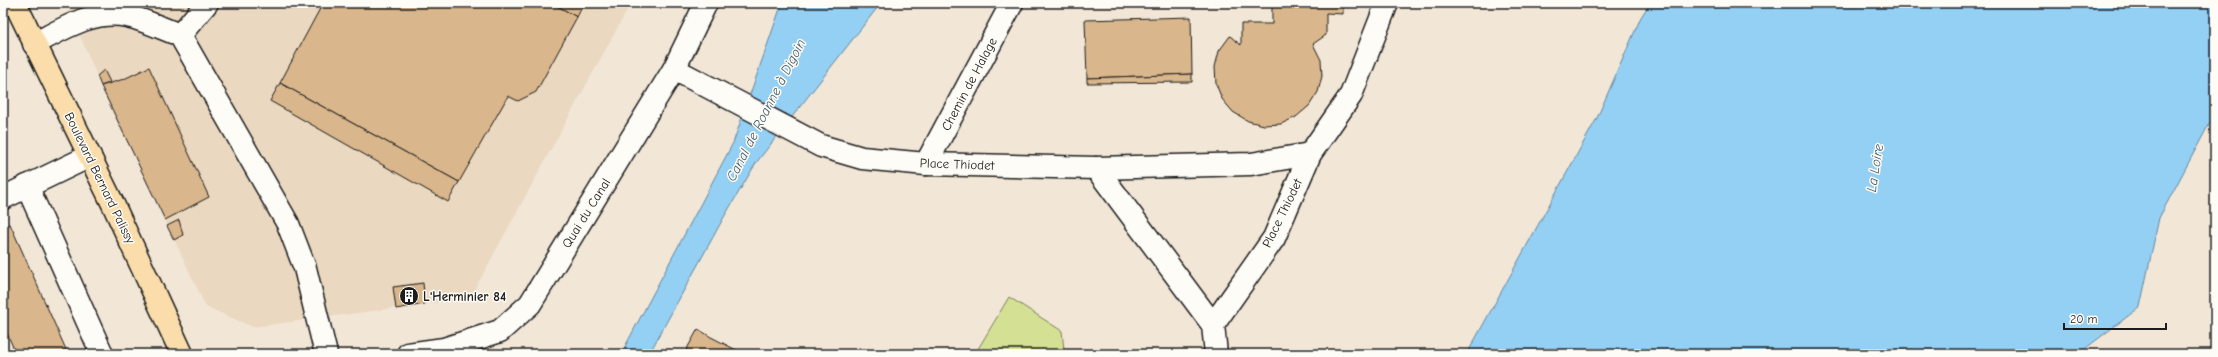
<svg xmlns="http://www.w3.org/2000/svg" width="2218" height="357" font-family="'Comic Neue',sans-serif">
<style>
.built{fill:#ead8c0}
.green{fill:#d4e194;stroke:#787e58}
.water{fill:#94cff4;stroke:#64879e}
.building{fill:#d9b68b;stroke:#1c1c1c}
.lines{fill:none;stroke-linecap:round;stroke-linejoin:round}
.minor-casing{stroke:#1c1c1c;stroke-width:25}
.major-casing{stroke:#1c1c1c;stroke-width:25}
.minor{stroke:#fdfcf7;stroke-width:22}
.major{stroke:#faddab;stroke-width:22}
.labels{text-anchor:middle;dominant-baseline:central;stroke-width:3;stroke-linejoin:round;paint-order:stroke}
.street-label{font-size:13px;fill:#1c1c1c;stroke:#fdfcf7}
.poi-label{font-size:13px;font-weight:bold;fill:#1c1c1c;stroke:#fdfcf7;text-anchor:start}
.water-label{font-size:14px;font-style:italic;fill:#465b68;stroke:#fdfcf7}
</style>
<rect width="100%" height="100%" fill="#f2e7d7"/>
<filter id="ink" filterUnits="userSpaceOnUse"><feTurbulence type="fractalNoise" baseFrequency=".025" numOctaves="2"/><feDisplacementMap in="SourceGraphic" scale="8" xChannelSelector="R" yChannelSelector="G"/><feConvolveMatrix kernelMatrix="1 2 1 2 8 2 1 2 1" color-interpolation-filters="sRGB"/></filter>
<g filter="url(#ink)">
<path class="built" d="M66,3h565l-161,295 -217,29 -47,-20 -109,-231z"/>
<path class="green" d="M1009,297l53,34 2,19 -2,4h-87z"/>
<g class="water">
<path d="M782,3h99l-125,160 -32,54 -75,137h-28l112,-211z"/>
<path d="M1650,3h565v110l-56,105 -19,89 -62,47h-611l130,-236 44,-101z"/>
</g>
<g class="building">
<path d="M323,3h229l25,14 -41,75 -18,9 -10,-5 -49,86 -179,-99z"/>
<path d="M552,3h32l-7,14z"/>
<path d="M1272,3h71v11l-17,-1v22l-13,9 8,16 1,16 -4,16 -9,14 -13,11 -15,7 -17,1 -16,-4 -15,-9 -11,-13 -6,-15 -1,-17 4,-16 11,-15 11,9v-21h31z"/>
<path d="M1191,17l1,57 -105,4 -2,-58z"/>
<path d="M149,67l60,130 -44,23 -64,-134 23,-7z"/>
<path d="M104,70l6,12 -9,4 -4,-10z"/>
<path d="M1192,74v8l-105,1v-5z"/>
<path d="M280,83l179,99 -11,20 -178,-101z"/>
<path d="M179,220l4,15 -9,5 -7,-14z"/>
<path d="M10,224l58,130h-52l-13,-30v-97z"/>
<path d="M423,283l2,21 -29,5 -3,-22z"/>
<path d="M698,329l13,8 33,17h-60z"/>
</g>
<g class="lines">
<defs>
<g id="minor">
<path d="M207,3l-27,32 108,189 17,44 21,86"/>
<path d="M34,44c29,-15 59,-35 93,-28 18,4 36,13 53,19"/>
<path d="M674,69l147,77 41,12 64,6 170,4 155,-4 59,-10"/>
<path d="M926,164l86,-161"/>
<path d="M1096,168l117,157"/>
<path d="M27,186l75,168"/>
<path d="M3,198l87,-42"/>
<path d="M1213,325l61,-87 36,-84 41,-59 36,-92"/>
<path d="M1213,325l3,29"/>
<path d="M408,354l36,-5 56,-18 30,-27 144,-235 32,-66"/>
</g>
<path id="major" d="M15,3l98,201 69,150"/>
</defs>
<use href="#minor" class="minor-casing"/>
<use href="#major" class="major-casing"/>
<use href="#minor" class="minor"/>
<use href="#major" class="major"/>
</g>
</g>
<defs>
<symbol id="building-disc" viewBox="-11 -11 22 22"><circle r="9.5" fill="#1c1c1c" stroke="#fdfcf7"/><path d="M-4-6H4V6H1V3H-1V6H-4ZM-2.5-4.3h1.7v1.8h-1.7ZM.8-4.3h1.7v1.8H.8ZM-2.5-1h1.7V.8h-1.7ZM.8-1h1.7V.8H.8Z" fill="#fff"/></symbol>
</defs>
<g fill-rule="evenodd">
<use href="#building-disc" x="398" y="285" width="22" height="22"/>
</g>
<g class="labels">
<g class="street-label">
<text transform="translate(969 84) rotate(-62)">Chemin de Halage</text>
<text transform="translate(957 164) rotate(2)">Place Thiodet</text>
<text transform="translate(100 178) rotate(64)">Boulevard Bernard Palissy</text>
<text transform="translate(586 213) rotate(-58)">Quai du Canal</text>
<text transform="translate(1282 213) rotate(-64)">Place Thiodet</text>
</g>
<g class="poi-label">
<text x="423" y="296">L'Herminier 84</text>
</g>
<g class="water-label">
<text transform="translate(766 110) rotate(-63)">Canal de Roanne à Digoin</text>
<text transform="translate(1875 168) rotate(-81)">La Loire</text>
</g>
</g>
<rect width="2218" height="357" fill="none" stroke="#fdfcf7" stroke-width="16"/>
<rect x="8" y="8" width="2202" height="341" fill="none" stroke="#1c1c1c" stroke-width="1.5" filter="url(#ink)"/>
<path d="M2064 323v6h102v-6" fill="none" stroke="#1c1c1c" stroke-width="2"/>
<text x="2070" y="323" font-size="12" fill="#1c1c1c" stroke="#fdfcf7" stroke-width="3" paint-order="stroke">20 m</text>
</svg>
